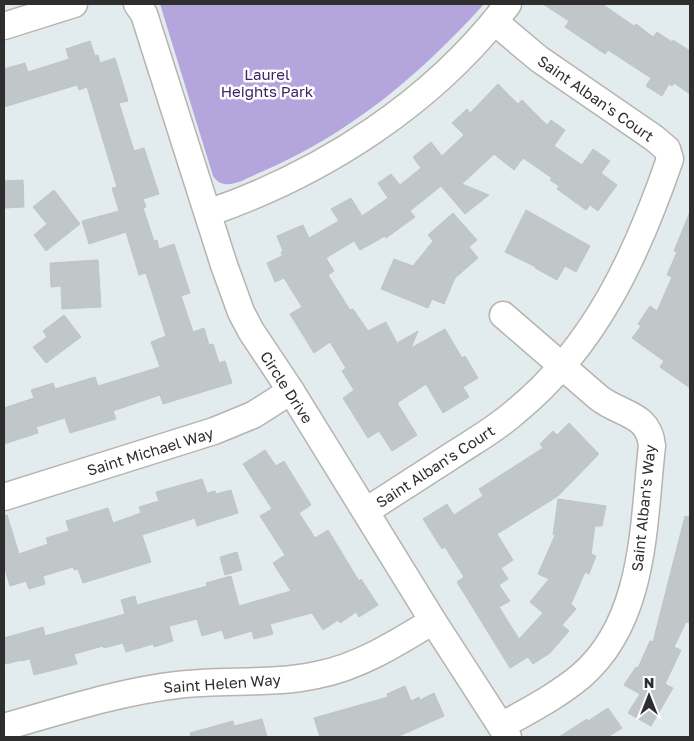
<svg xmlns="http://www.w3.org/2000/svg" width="694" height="741" font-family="'Golos Text',sans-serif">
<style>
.green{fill:#b5a5dd}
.building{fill:#c1c7c9;stroke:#bcc5c9}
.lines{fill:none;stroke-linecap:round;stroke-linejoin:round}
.minor-casing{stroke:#b8b3ae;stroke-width:29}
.minor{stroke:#fff;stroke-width:26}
.labels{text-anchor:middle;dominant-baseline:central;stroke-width:5;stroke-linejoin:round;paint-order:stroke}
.park-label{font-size:15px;fill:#3f2465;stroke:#fff}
.street-label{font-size:15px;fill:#2e2e2e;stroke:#fff}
</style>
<rect width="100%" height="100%" fill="#e2ebed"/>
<path class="green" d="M160,4h324c-64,71 -134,130 -223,168 -15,6 -37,22 -48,4z"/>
<g class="building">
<path d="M543,4h59l32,22 2,-2 17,13 4,-5 15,10 1,-2 17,11v43l-16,-11 -2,3 -3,-2 -7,12 -16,-10 5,-8 -43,-28 -3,4 -40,-27 4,-6z"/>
<path d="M90,41l5,15 3,-1 2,8 15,-5 13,43 -9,2 9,29 6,19 10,-3 15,46 -16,5 3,8 -3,1 11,33 3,-1 2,9 15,-5 16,49 -9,3 12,36 11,-4 5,17 4,-1 6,19 6,-2 7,22 -69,21 -3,-9 -47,16 3,8 -46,14 -5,-15 -29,9 2,6 -34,11v-36l30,-10 -3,-8 22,-7 2,6 40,-12 3,9 62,-19 -9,-25 15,-6 -20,-63 -7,2 -13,-43 -37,12 -7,-23 37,-10 -7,-23 5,-1 -30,-100 -8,3 -2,-5 -73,22v-38l21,-6 3,9 41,-13 -3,-10z"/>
<path d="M498,84l20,20 4,-4 25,25 4,-5 14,10 -11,16 28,19 11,-16 17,12 -9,12 16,12 -19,26 -8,-6 -4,5 -29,-21 2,-3 -9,-6 2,-2 -29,-20 -9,12 -20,-16 -32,30 27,11 -24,19 -24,-28 -31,25 5,6 -29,21 -1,-2 -25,14 -6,-9 -28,17 8,13 -6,4 22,35 3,-1 15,22 18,-9 11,21 21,-12 -7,17 34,-19 17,29 3,-2 13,22 -15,9 6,10 -26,16 -17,-29 -29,19 20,32 -25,16 -13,-20 -11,7 -25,-40 11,-8 -12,-19 4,-3 -16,-26 -16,11 -24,-39 12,-7 -18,-29 -9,4 -8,-19 15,-7 -1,-4 2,-1 -6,-15 26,-11 6,13 30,-17 -8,-12 20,-11 11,18 26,-18 -10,-15 13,-9 9,11 21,-17 -8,-11 18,-15 11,14 22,-21 -12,-12 15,-14 3,4z"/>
<path d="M23,180l1,27 -20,1v-27z"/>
<path d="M54,190l26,34 -34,27 -12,-16 13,-11 -14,-17z"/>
<path d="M526,210l64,36 -14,26 -11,-6 -8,14 -22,-12 1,-1 -31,-15z"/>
<path d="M690,212v176l-30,-21 4,-6 -32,-23 9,-12 -3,-2 12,-18 7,5 15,-34 -5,-2 10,-23 -3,-1z"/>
<path d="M453,213l24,27 -8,7 9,11 -23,20 -11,26 -12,-5 -4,9 -47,-19 13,-30 19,7 20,-25 -5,-6z"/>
<path d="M98,260l3,47 -39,2 -1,-23 -10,1 -1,-24z"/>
<path d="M64,315l17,22 -35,26 -13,-16 14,-10 -4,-6z"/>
<path d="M569,423l30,31 -41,42 -61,38 16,26 -12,8 7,11 -9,6 11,16 -11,6 20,32 24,-26 -13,-11 19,-23 -11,-5 18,-41 -3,2 5,-36 48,7 -4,20h-7l-4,28 5,2 -7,18 -4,-2 -14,32 5,5 -14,16 7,6 -19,22 -17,11 -5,-7 -18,11 -53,-86 7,-5 -19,-30 -3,2 -19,-30 24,-15 7,11 29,-19 -4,-7 64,-41 -3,-4 13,-13 4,4z"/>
<path d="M265,450l11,16 8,-5 27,44 -12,8 16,25 13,-8 31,51 2,-2 17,26 -19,12 -3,-5 -16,11 -2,-3 -15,10 -11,-17 -42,11 3,10 -19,5 -2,-8 -27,8 -3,-9 -20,6 -5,-17 -28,7 4,15 -19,6 -1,-3 -27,8 -3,-9 -19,5 -1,-2 -29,8 3,10 -43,11 -4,-16 -9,2v-1l-15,4 -2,-8v-18l39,-11 2,9 80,-22 -4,-14 14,-4 2,9 70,-19 -1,-3 25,-7 8,30 52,-15 -18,-28 12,-8 -25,-39 12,-7 -29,-45z"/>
<path d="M202,479l5,14 8,-2 1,3 15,-4 7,23 -41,13 -2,-8 -53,17 9,27 -68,21 -5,-14 -4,1 -1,-3 -30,9 2,8 -16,5 -3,-8 -16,5 -6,-20v-51h3l12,39 29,-10 -2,-6 23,-7 -3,-10 42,-13 5,15 28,-10 -2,-6 20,-6 -3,-9z"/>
<path d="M685,516l5,1v106l-4,-1 -12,25 7,3 -16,34 8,4 -22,38 -23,-13 12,-19 -16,-9 12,-18 2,1 12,-27 3,1z"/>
<path d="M237,552l5,18 -17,5 -5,-18z"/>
<path d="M405,686l6,15 8,-4 1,3 14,-7 10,23 -47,21h-77l-6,-19 74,-21 -1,-3z"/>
<path d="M608,708l14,20 -14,9h-49l28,-18 1,2z"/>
<path d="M262,719l5,18h-76l-1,-4 43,-12 1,5z"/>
</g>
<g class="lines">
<defs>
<g id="minor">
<path d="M137,4l7,10 80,251 17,47 10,19 40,60 142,230 75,116"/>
<path d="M4,26l70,-22"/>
<path d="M208,213c116,-40 226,-111 300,-209"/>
<path d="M4,497l210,-66 39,-16 38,-24"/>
<path d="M366,511c30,-19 60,-39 90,-58 20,-13 41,-25 59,-41 80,-65 122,-157 155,-253l-3,-10 -13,-11 -115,-79 -44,-37"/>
<path d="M501,726c27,-15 56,-30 80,-50 65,-56 62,-153 71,-230 -3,-33 -31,-31 -53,-48l-96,-83"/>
<path d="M4,727c57,-16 114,-35 173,-42 46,-6 94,0 140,-10 42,-8 80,-32 116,-54"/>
</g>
</defs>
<use href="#minor" class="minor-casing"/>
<use href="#minor" class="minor"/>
</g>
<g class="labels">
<g class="park-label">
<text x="267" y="74">Laurel<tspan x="267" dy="17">Heights Park</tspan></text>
</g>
<g class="street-label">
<text transform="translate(596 98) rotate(35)">Saint Alban's Court</text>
<text transform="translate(287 387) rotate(57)">Circle Drive</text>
<text transform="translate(150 451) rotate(-17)">Saint Michael Way</text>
<text transform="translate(435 466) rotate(-33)">Saint Alban's Court</text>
<text transform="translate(643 508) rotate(-84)">Saint Alban's Way</text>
<text transform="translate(222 683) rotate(-4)">Saint Helen Way</text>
</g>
</g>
<rect width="694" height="741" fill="none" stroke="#2e2e2e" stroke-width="10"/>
<g transform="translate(649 696)" stroke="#ffffff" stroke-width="4" paint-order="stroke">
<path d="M0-4L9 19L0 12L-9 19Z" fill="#2e2e2e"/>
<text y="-8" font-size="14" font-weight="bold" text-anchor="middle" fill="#2e2e2e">N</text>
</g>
</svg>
